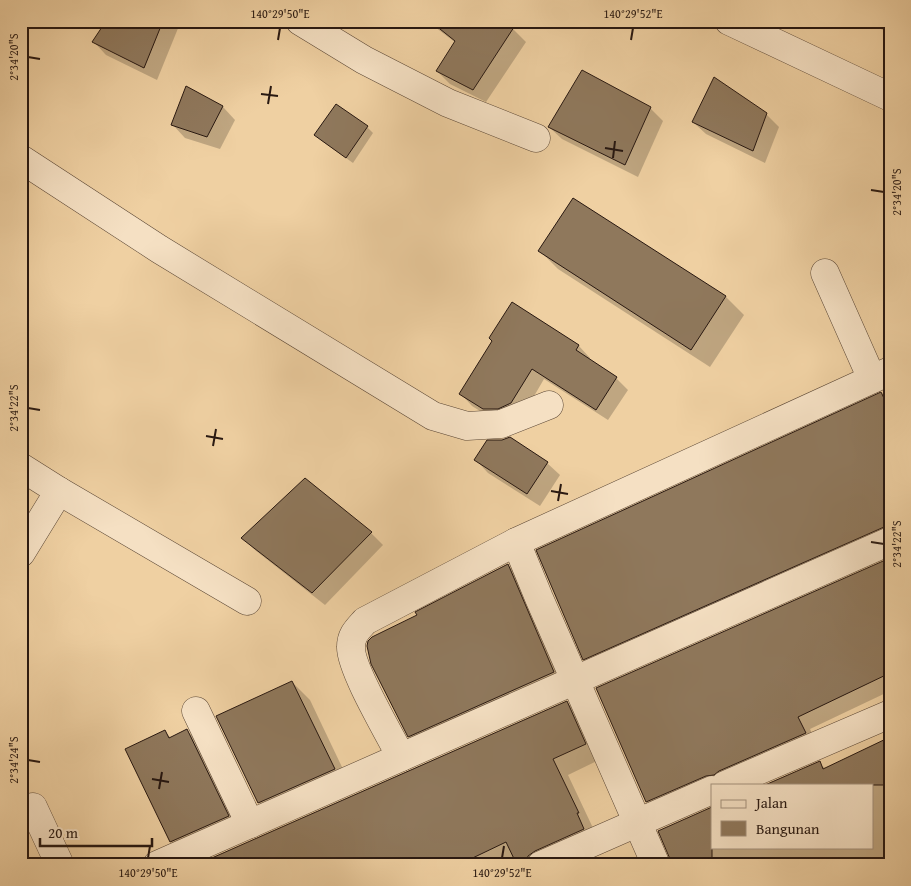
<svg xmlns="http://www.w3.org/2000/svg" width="911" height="886" font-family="'Gentium Book Plus',serif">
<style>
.shadow{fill:#0003}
.building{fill:#8f785c;stroke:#281811}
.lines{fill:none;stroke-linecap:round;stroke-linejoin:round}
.street-casing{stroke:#5a4635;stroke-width:29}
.street{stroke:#f5e0c3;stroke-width:28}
.ticks{fill:none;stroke:#281811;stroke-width:2}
.neatline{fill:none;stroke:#281811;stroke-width:2}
.ticks-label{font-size:12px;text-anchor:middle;fill:#281811}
</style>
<rect width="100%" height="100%" fill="#efd0a2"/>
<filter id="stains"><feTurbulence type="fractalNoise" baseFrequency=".004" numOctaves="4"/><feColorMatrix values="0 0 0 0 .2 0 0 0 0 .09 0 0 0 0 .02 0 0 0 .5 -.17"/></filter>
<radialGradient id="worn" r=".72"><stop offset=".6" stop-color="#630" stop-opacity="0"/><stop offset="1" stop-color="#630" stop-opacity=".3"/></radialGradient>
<g class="shadow">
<path d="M21,21h6l-6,11z"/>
<path d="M107,21h74l-24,59 -51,-25 -12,-13z"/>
<path d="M427,21h73l13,8 13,13 -40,60 -36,-18 -13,-13 19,-28z"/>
<path d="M862,21h28v12z"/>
<path d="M186,88l37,19 12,13 -15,29 -35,-11 -12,-13z"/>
<path d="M650,108l13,13 -25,56 -76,-38 -13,-12z"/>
<path d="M766,114l13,13 -14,36 -59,-29 -13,-12z"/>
<path d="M367,127l6,6 -20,30 -31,-22 -6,-6z"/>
<path d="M573,200l153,97 18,18 -34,52 -152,-98 -18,-18z"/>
<path d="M513,303l66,43 11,12 -1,2 27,18 12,12 -20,30 -64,-41 -21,36 -27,6 -24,-15 -11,-12 32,-53z"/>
<path d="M890,390v152l-293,130 -13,-13 -46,-108z"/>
<path d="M476,460l71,3 13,12 -20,31 -52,-33z"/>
<path d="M371,533l12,12 -58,60 -70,-55 -12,-12z"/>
<path d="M890,560v131l-80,38 8,17 -159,68 -12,-13z"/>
<path d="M508,565l12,13 46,107 -144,64 -13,-13 10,-120z"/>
<path d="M292,682l18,18 42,88 -75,33 -18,-18z"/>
<path d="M567,702l15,16 19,41 -33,16 25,53 -40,37h-35l-2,-5 -10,5h-307z"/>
<path d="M187,731l13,12 41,86 -57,25 -13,-12 -6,-110 6,6z"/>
<path d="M890,739v126h-218l-12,-34 52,-23v39h160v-62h-104l51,-22 7,6z"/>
<path d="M597,859l6,6h-19z"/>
</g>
<g class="building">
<path d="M106,21h57l-19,47 -52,-26z"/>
<path d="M430,21h88l-45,69 -37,-19 19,-30z"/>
<path d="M582,70l69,37 -26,58 -77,-38z"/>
<path d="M714,77l53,36 -14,38 -61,-29z"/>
<path d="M186,86l37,20 -16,31 -36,-12z"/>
<path d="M336,104l32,22 -22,32 -32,-23z"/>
<path d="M573,198l153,98 -35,54 -153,-99z"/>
<path d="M512,302l67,43 -3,5 41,27 -21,33 -64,-41 -21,34 -13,6h-15l-24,-15 33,-53 -3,-3z"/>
<path d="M881,392l9,19v115l-6,1 -301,133 -47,-110z"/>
<path d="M510,437l38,25 -21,32 -53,-34 13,-20h15z"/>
<path d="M305,478l67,54 -60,61 -71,-55z"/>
<path d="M890,558v115l-92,44 8,16 -87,38 -5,4 -8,1 -60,26 -50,-114z"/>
<path d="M508,564l46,108 -146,65 -37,-73 -4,-18 1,-5 4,-4 45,-22 -2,-3z"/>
<path d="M292,681l43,88 -77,34 -42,-87z"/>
<path d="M567,701l19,43 -33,15 26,54h-2l7,16 -49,22 -7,5 -2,9h-9l-11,-23 -48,23h-262z"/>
<path d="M187,729l42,87 -59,26 -45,-93 40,-19 4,8z"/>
<path d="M890,737v48h-125l55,-24 3,8z"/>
<path d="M712,807v58h-41l-1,-6 -12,-28z"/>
</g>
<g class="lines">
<defs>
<g id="street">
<path d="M300,21l64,39 84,43 88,35"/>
<path d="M729,21l161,76"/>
<path d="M21,159l138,90 274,167 34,10 34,-2 48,-19"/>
<path d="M825,273l47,106"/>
<path d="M21,467l38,24 188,110"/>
<path d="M21,553l38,-62"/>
<path d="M196,711l54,113"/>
<path d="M401,757c-11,-22 -51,-89 -50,-110 0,-12 6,-17 14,-26l151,-79"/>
<path d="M725,785l165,-71"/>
<path d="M33,807l27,58"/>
<path d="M157,865l733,-324"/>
<path d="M541,865l171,-75"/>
<path d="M656,865l-117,-267 -23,-56 374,-171"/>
</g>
</defs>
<use href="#street" class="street-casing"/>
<use href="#street" class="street"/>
</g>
<path class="ticks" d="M278,40l2,-12M631,40l2,-12M28,57l12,2M261,94l17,2M268,104l3,-18M605,148l18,3M613,158l2,-17M871,190l13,2M28,408l12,2M206,436l17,3M213,446l3,-17M551,491l17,3M558,501l3,-17M871,542l13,2M28,760l12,2M152,779l17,3M159,789l3,-17M148,858l2,-12M502,858l2,-12"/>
<rect width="911" height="886" fill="none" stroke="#efd0a2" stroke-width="55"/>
<rect x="711" y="784" width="162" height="65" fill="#f5e0c3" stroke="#a3907c"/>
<rect x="721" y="800" width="25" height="8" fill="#f5e0c3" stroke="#a3907c"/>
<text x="756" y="808" font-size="15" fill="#281811">Jalan</text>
<rect x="721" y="821" width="25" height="15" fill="#8f785c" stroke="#a3907c"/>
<text x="756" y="834" font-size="15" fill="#281811">Bangunan</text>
<path d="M40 838v8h112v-8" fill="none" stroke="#281811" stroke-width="2.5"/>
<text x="48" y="838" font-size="15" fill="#281811" stroke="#f5e0c3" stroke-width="4" paint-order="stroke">20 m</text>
<rect x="28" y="28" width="856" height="830" class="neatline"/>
<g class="ticks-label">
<text x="280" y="18">140°29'50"E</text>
<text x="633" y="18">140°29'52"E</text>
<text transform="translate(14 57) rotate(-90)" y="4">2°34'20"S</text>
<text transform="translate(897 192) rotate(-90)" y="4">2°34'20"S</text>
<text transform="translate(14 408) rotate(-90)" y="4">2°34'22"S</text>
<text transform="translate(897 544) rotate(-90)" y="4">2°34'22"S</text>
<text transform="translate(14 760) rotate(-90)" y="4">2°34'24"S</text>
<text x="148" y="877">140°29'50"E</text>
<text x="502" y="877">140°29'52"E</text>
</g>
<rect width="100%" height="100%" filter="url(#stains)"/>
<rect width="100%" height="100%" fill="url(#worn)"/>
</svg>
